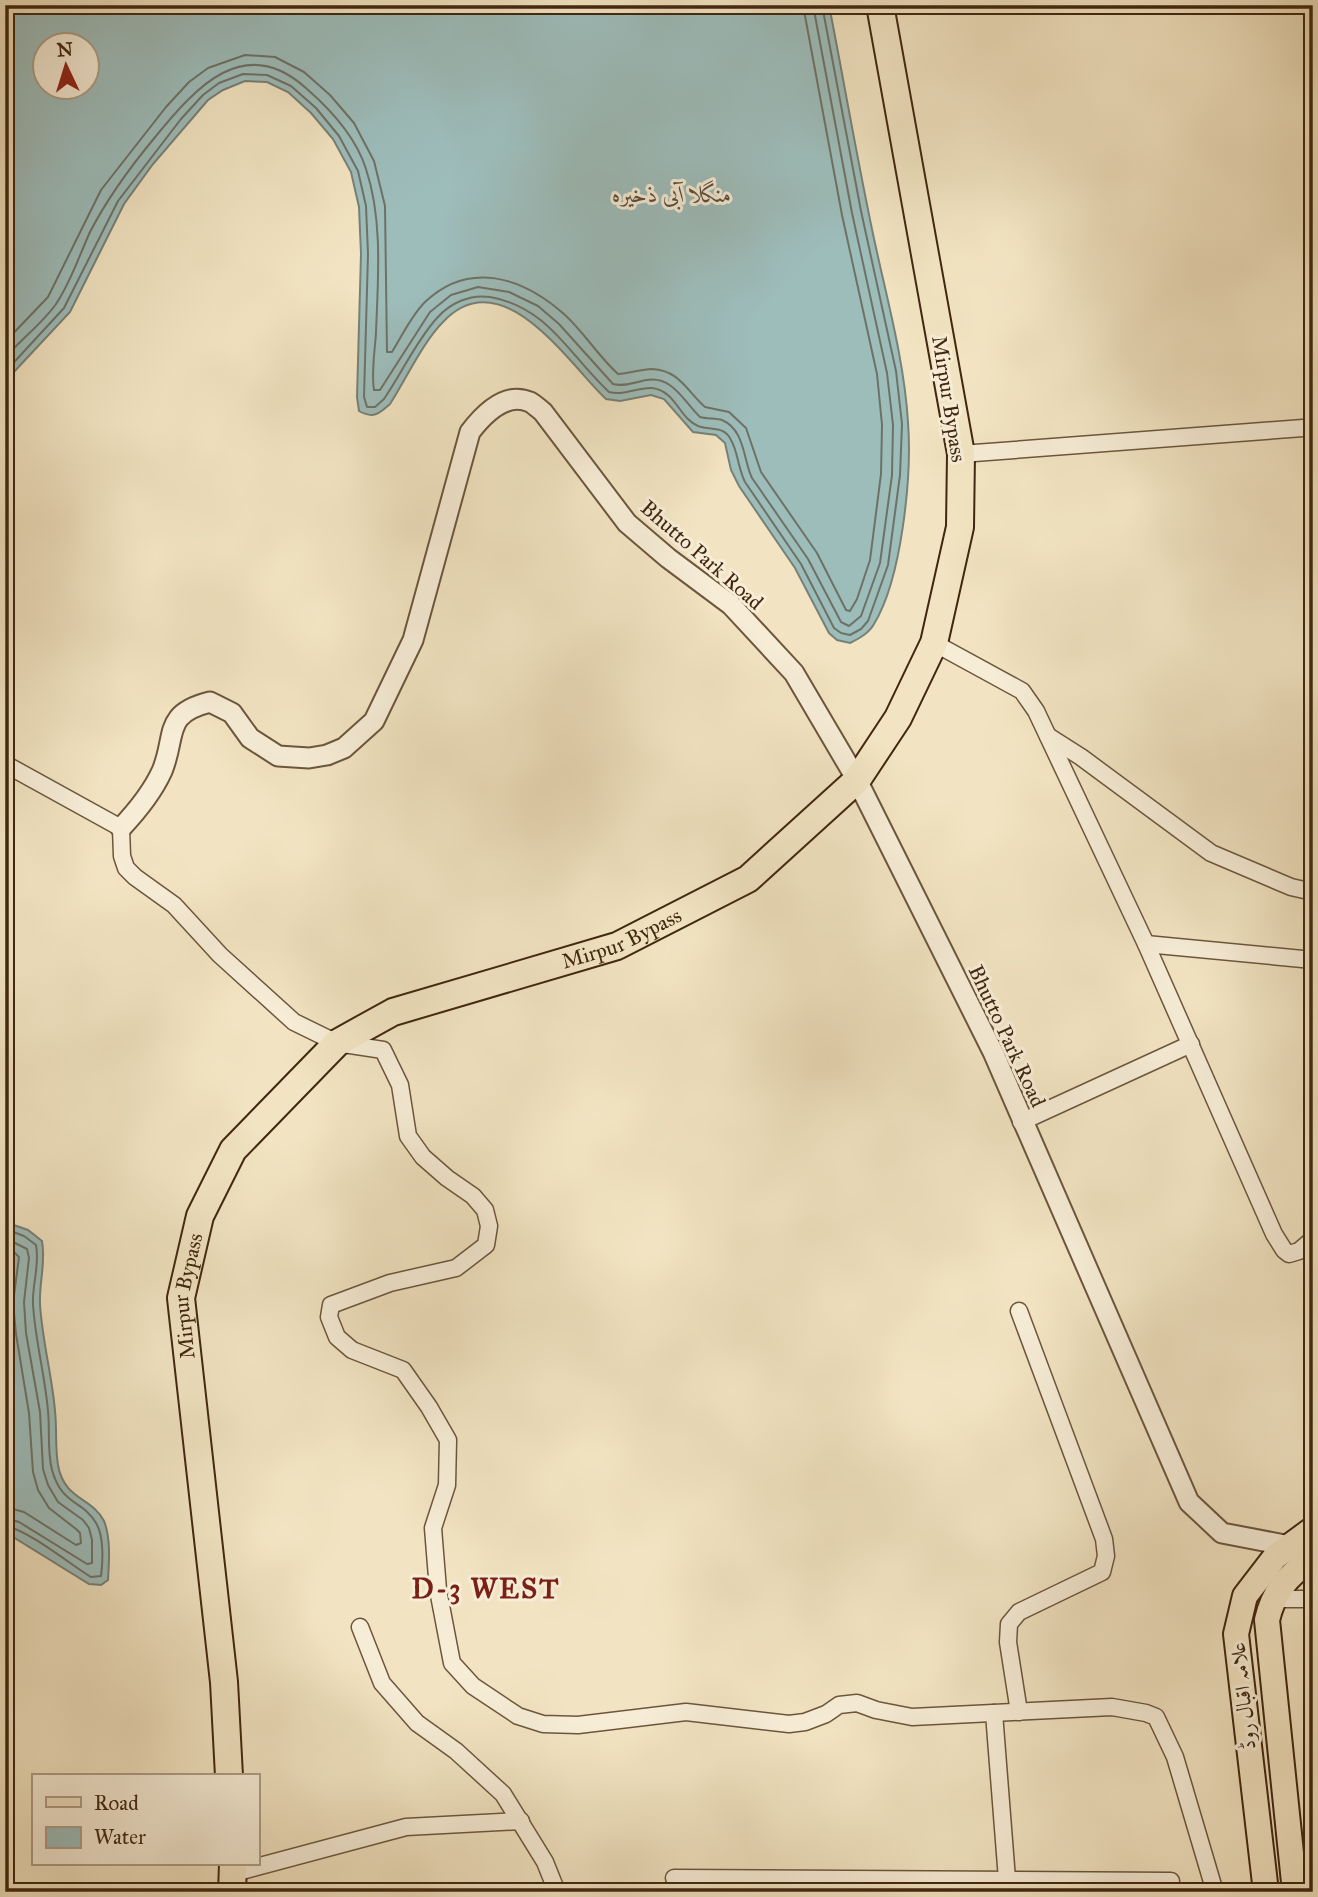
<svg xmlns="http://www.w3.org/2000/svg" width="1318" height="1897" font-family="'IM FELL Great Primer',Amiri,serif">
<style>
.water{fill:#9dbdbb;stroke:#788177;stroke-width:2;fill-rule:evenodd}
.lines{fill:none;stroke-linecap:round;stroke-linejoin:round}
.shore{stroke:#6e7266;stroke-width:2}
.minor-casing{stroke:#6c563c;stroke-width:19}
.tertiary-casing{stroke:#6c563c;stroke-width:23}
.primary-casing{stroke:#402710;stroke-width:28}
.trunk-casing{stroke:#402710;stroke-width:30}
.minor{stroke:#f7edd7;stroke-width:16}
.tertiary{stroke:#f7edd7;stroke-width:19}
.primary{stroke:#f2e4c2;stroke-width:24}
.trunk{stroke:#f2e4c2;stroke-width:26}
.labels{text-anchor:middle;dominant-baseline:central;stroke-width:6;stroke-linejoin:round;paint-order:stroke}
.street-label{font-size:21px;fill:#402710;stroke:#f7edd7}
.water-label{font-size:23px;font-style:italic;fill:#574c3b;stroke:#f7edd7}
.district-label{font-size:28px;font-weight:bold;letter-spacing:2px;fill:#7a1f14;stroke:#f7edd7}
</style>
<rect width="100%" height="100%" fill="#f2e4c2"/>
<filter id="stains"><feTurbulence type="fractalNoise" baseFrequency=".00286" numOctaves="4"/><feColorMatrix values="0 0 0 0 .2 0 0 0 0 .09 0 0 0 0 .02 0 0 0 .5 -.17"/></filter>
<radialGradient id="worn" r=".72"><stop offset=".6" stop-color="#630" stop-opacity="0"/><stop offset="1" stop-color="#630" stop-opacity=".3"/></radialGradient>
<g class="water">
<path d="M5,5h824c15,77 28,153 44,229 13,62 31,124 35,188 4,53 -6,156 -34,202 -5,9 -14,14 -24,19l-13,-3 -8,-7 -34,-65 -56,-82 -8,-16 -6,-27 -9,-8 -23,-3 -29,-33 -13,-4 -31,6 -14,-2c-38,-36 -104,-140 -163,-77 -20,20 -37,57 -53,82 -11,10 -17,15 -31,7l-2,-14 4,-143 -2,-47 -8,-35 -18,-33 -22,-26 -23,-21 -21,-10 -22,-1 -22,9 -15,10 -55,64 -29,40 -54,108 -58,62 -7,16zM46,46h42v42h-42z"/>
<path d="M5,1222l23,8 14,11c4,22 -3,41 -2,63 2,36 12,71 15,107 2,18 0,36 3,54 6,35 34,32 46,56 7,17 5,42 4,59l-7,5 -12,-1 -84,-52z"/>
</g>
<g class="lines">
<g class="shore">
<path d="M5,342l43,-45 53,-107 65,-83 23,-25 19,-14 37,-13 30,2 29,15 26,23 24,28 20,38 11,45 2,146h5c10,-16 19,-36 33,-50 44,-42 97,-25 139,12 20,18 34,42 54,60 11,0 22,-5 34,-5 27,1 35,22 53,38l24,5 17,16 15,44 56,81 29,57 4,1 7,-12 13,-39 11,-86 1,-49 -5,-51 -35,-159 -39,-210"/>
<path d="M5,358c16,-19 37,-34 51,-54 15,-22 23,-48 34,-72 18,-35 41,-66 66,-96 40,-49 89,-104 151,-47 24,21 49,48 59,80 17,51 12,110 10,163 -1,19 -5,40 -2,58h6l50,-78 21,-17 27,-8 31,5 29,14 21,18 54,60c11,3 22,-2 34,-4 26,-4 37,22 53,37 7,2 16,1 22,3 23,10 21,39 30,58l56,81 33,63 8,4 12,-10 19,-53 12,-88 1,-50 -6,-52 -35,-160 -39,-208"/>
<path d="M5,372l59,-64 54,-107 63,-82 22,-24 16,-12 24,-9 24,1 24,11 25,22 23,28 19,35 8,35 2,48 -4,143 3,10h8l9,-8c18,-26 32,-58 53,-81 13,-15 33,-24 53,-21 58,10 79,58 119,95 16,4 28,-5 43,-4 24,3 27,30 46,38 13,5 26,-1 33,14 7,12 7,28 14,42l56,82 33,64 7,5 9,2 11,-6 7,-8 20,-56 12,-90 2,-51 -6,-53 -35,-160 -39,-206"/>
<path d="M5,1229l19,7 12,9c4,20 -4,39 -3,59 2,36 12,71 15,107 2,20 -1,40 4,59 10,36 31,30 44,53 8,13 7,38 5,53l-10,1c-20,-12 -64,-48 -86,-51"/>
<path d="M5,1238l22,11 2,9 -5,44 2,31 14,79 3,57 5,16 10,17 25,18 6,8 3,12v23l-5,1 -68,-42 -14,-4"/>
<path d="M5,1250l10,3 4,4 -6,46 3,31 13,79 4,59 5,18 11,18 27,21 4,4 1,10 -5,2 -52,-33 -19,-5"/>
</g>
<defs>
<g id="minor">
<path d="M961,454l342,-26"/>
<path d="M934,643l88,48 14,20 110,233 128,290 10,16 5,4 10,-3 14,-12"/>
<path d="M1048,736l33,21 130,96 80,34 22,5"/>
<path d="M5,764l116,64 1,28 4,12 9,9 39,28 46,50 74,67 43,21 46,7 17,35 8,51 15,21 24,21 26,18 12,14 4,16 -3,19 -30,23 -66,15 -59,22 -2,12 8,20 15,13 51,20 26,37 19,33 -1,45 -14,43 5,62 14,73 21,23 45,30 25,8 35,1 108,-13 103,12 16,-2 21,-8 13,-9 18,-2 19,7 36,7 200,-10 34,6 10,4 19,40 40,135"/>
<path d="M1146,944l167,16"/>
<path d="M1021,1122l170,-78"/>
<path d="M1272,1599h41"/>
<path d="M360,1627l22,56 35,40 39,28 47,43 42,68 12,30"/>
<path d="M1019,1712l-11,-70 1,-18 10,-12 83,-40 4,-16 -2,-17 -85,-228"/>
<path d="M994,1713l14,179"/>
<path d="M234,1873l172,-46 115,-6"/>
<path d="M674,1878l497,3"/>
</g>
<path id="tertiary" d="M121,828c16,-17 31,-35 41,-57 15,-36 0,-57 48,-69l22,11 18,25 28,18 31,2 18,-3 17,-7 30,-27 39,-81 57,-208c13,-17 35,-41 60,-30 4,2 9,7 13,10l84,111 41,35 63,47 63,68 63,107 136,272 196,450 33,31 68,13"/>
<g id="primary">
<path d="M1266,1892l-30,-258 9,-38 30,-39 38,-28"/>
<path d="M1295,1892l-28,-272c7,-30 21,-44 46,-63"/>
</g>
<g id="trunk">
<path id="s1" d="M229,1776l-5,-94 -43,-384 19,-82 33,-66 104,-107 56,-31 224,-66 131,-67 109,-99 41,-62 36,-75 26,-116 1,-73 -81,-449"/>
<path d="M232,1892l1,-28"/>
</g>
</defs>
<use href="#minor" class="minor-casing"/>
<use href="#tertiary" class="tertiary-casing"/>
<use href="#primary" class="primary-casing"/>
<use href="#trunk" class="trunk-casing"/>
<use href="#minor" class="minor"/>
<use href="#tertiary" class="tertiary"/>
<use href="#primary" class="primary"/>
<use href="#trunk" class="trunk"/>
</g>
<g class="labels">
<g class="street-label">
<text transform="translate(949 399) rotate(81)">Mirpur Bypass</text>
<text transform="translate(702 555) rotate(41)">Bhutto Park Road</text>
<text stroke="none"><textPath href="#s1" startOffset="1092">Mirpur Bypass</textPath></text>
<text transform="translate(1007 1036) rotate(65)">Bhutto Park Road</text>
<text stroke="none"><textPath href="#s1" startOffset="483">Mirpur Bypass</textPath></text>
<text transform="translate(1243 1696) rotate(-96)">علامہ اقبال روڈ</text>
</g>
<g class="water-label">
<text x="672" y="194">منگلا آبی ذخیرہ</text>
</g>
<g class="district-label">
<text x="486" y="1588">D-3 WEST</text>
</g>
</g>
<rect width="1318" height="1897" fill="none" stroke="#f2e4c2" stroke-width="28"/>
<rect x="7" y="7" width="1304" height="1883" fill="none" stroke="#402710" stroke-width="3.5"/>
<rect x="14" y="14" width="1290" height="1869" fill="none" stroke="#402710" stroke-width="2"/>
<rect x="32" y="1774" width="228" height="91" fill="#f7edd7" stroke="#ae9e87" stroke-width="2"/>
<rect x="46" y="1797" width="35" height="10" fill="#f2e4c2" stroke="#ae9e87" stroke-width="2"/>
<text x="94" y="1810" font-size="21" fill="#402710">Road</text>
<rect x="46" y="1827" width="35" height="21" fill="#9dbdbb" stroke="#ae9e87" stroke-width="2"/>
<text x="94" y="1844" font-size="21" fill="#402710">Water</text>
<g transform="translate(66 66) rotate(356)"><circle r="33" fill="#f7edd7" stroke="#ae9e87" stroke-width="2"/>
<path d="M0-5L12 26L0 18L-12 26Z" fill="#8f2418"/>
<text y="-10" font-size="19" font-weight="bold" text-anchor="middle" fill="#402710">N</text>
</g>
<rect width="100%" height="100%" filter="url(#stains)"/>
<rect width="100%" height="100%" fill="url(#worn)"/>
</svg>
